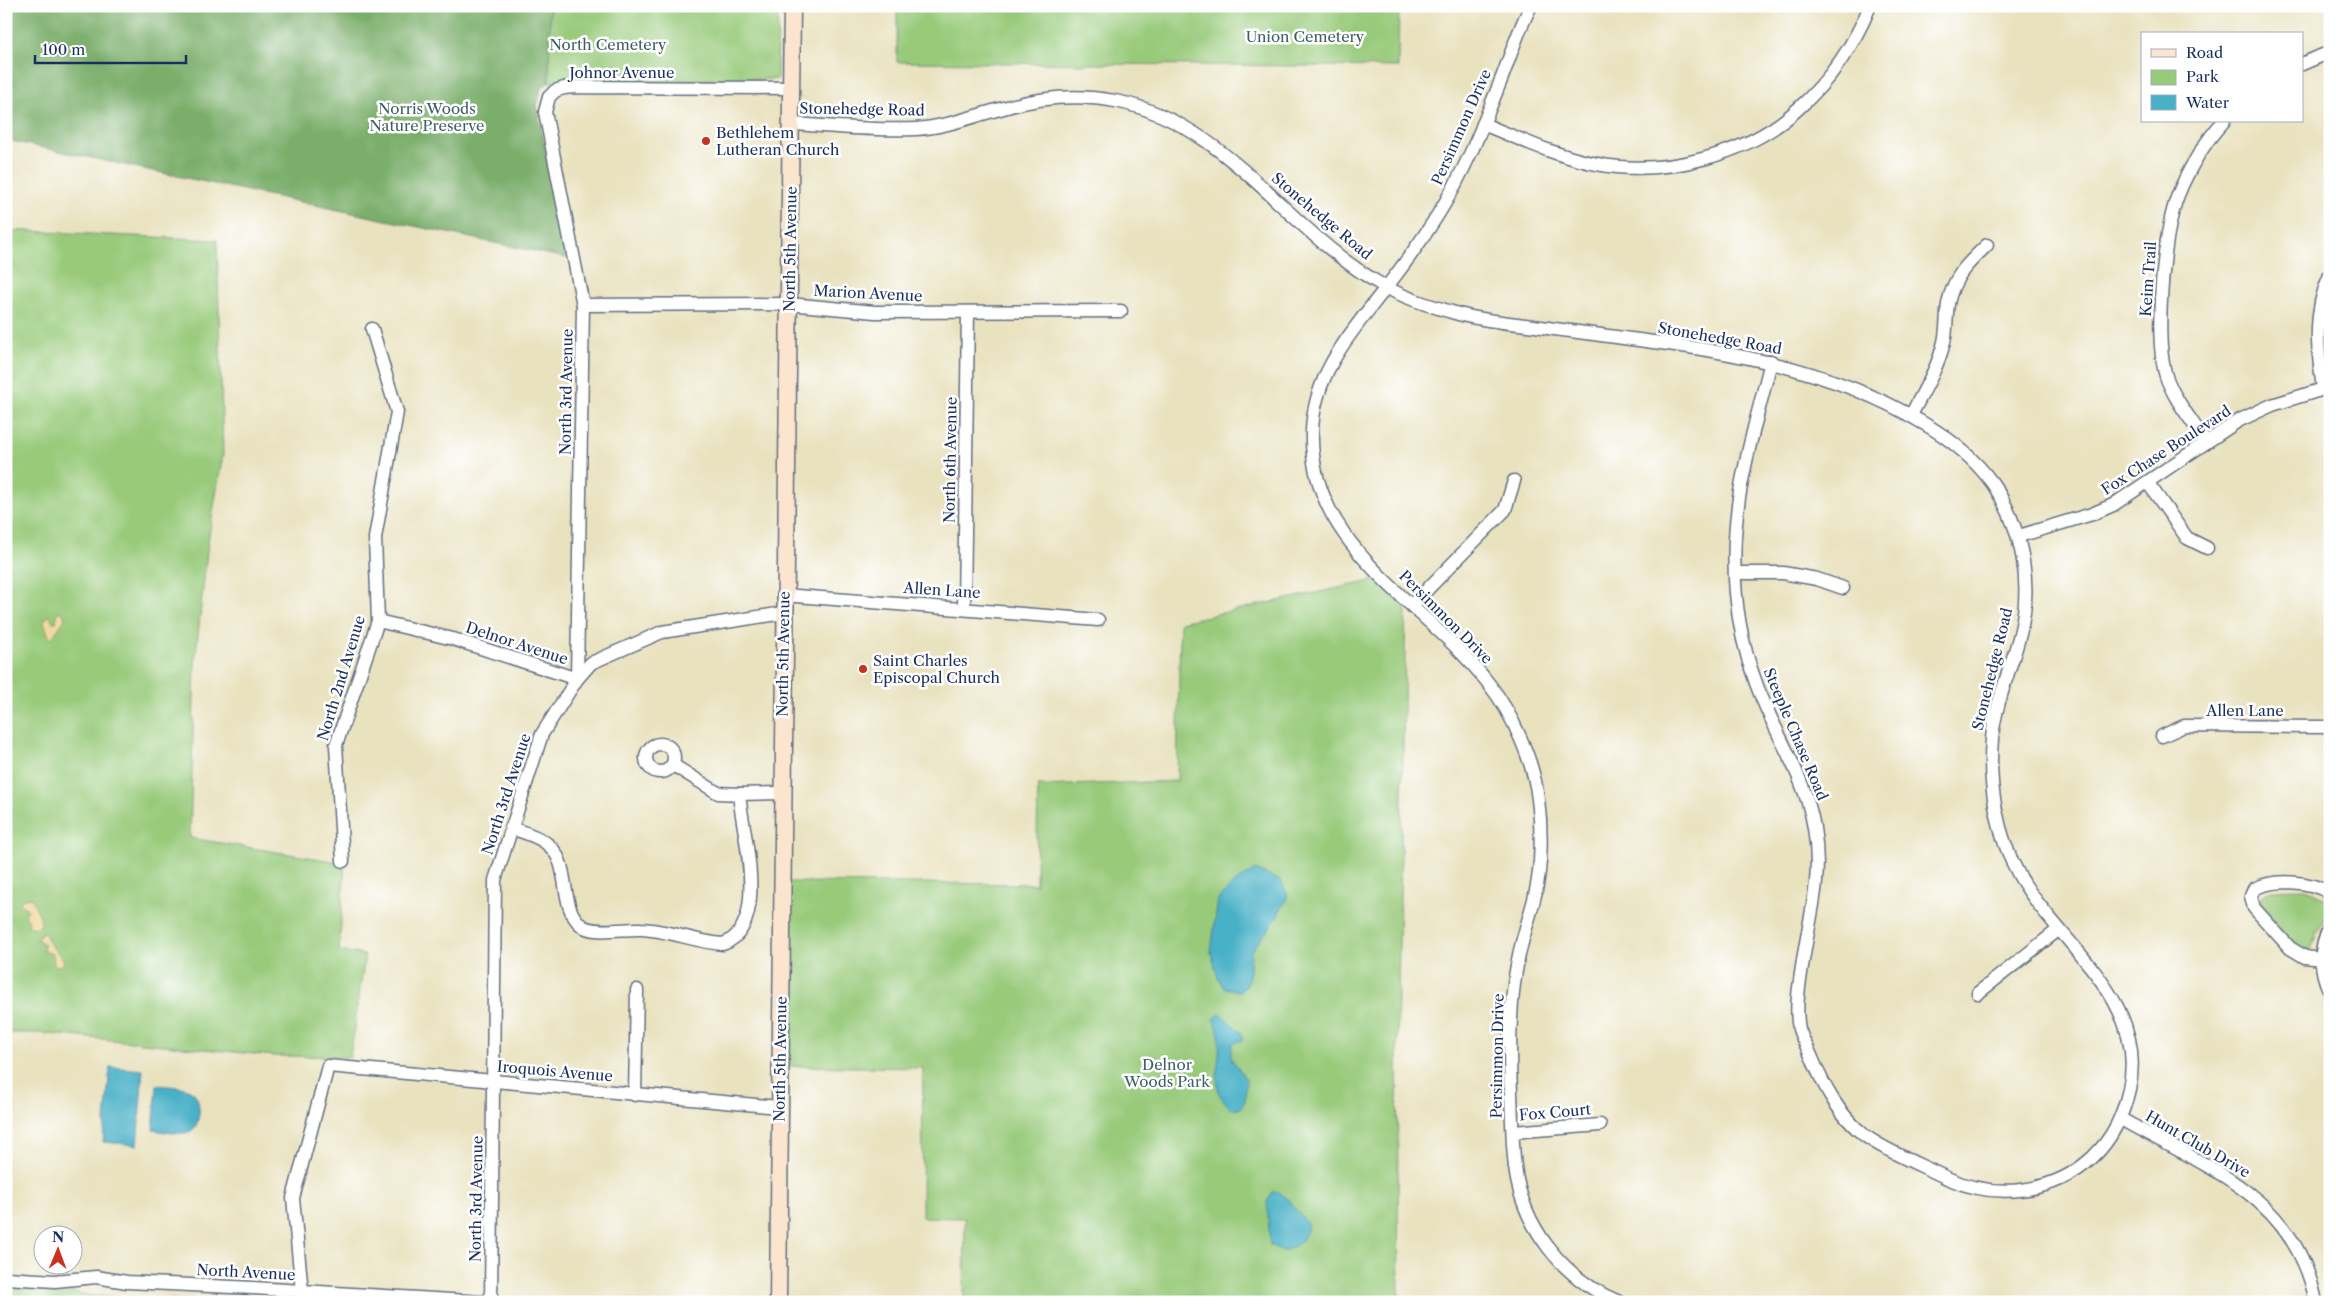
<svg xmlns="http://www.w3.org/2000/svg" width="2336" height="1308" font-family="'Libre Caslon Text',serif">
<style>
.green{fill:#98ca7a;stroke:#5a7c6c}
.forest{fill:#7aae6a;stroke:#4a6e64}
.sand{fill:#eeda9e;stroke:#84847e}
.water{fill:#48b1c7;stroke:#327092}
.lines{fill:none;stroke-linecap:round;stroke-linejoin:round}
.minor-casing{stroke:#636e80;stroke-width:15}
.secondary-casing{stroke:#636e80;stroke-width:19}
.minor{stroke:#fff;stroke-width:12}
.secondary{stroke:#fbe5cf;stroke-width:16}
.poi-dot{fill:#c8321e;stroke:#fff;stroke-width:2}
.labels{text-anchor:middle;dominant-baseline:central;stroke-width:5;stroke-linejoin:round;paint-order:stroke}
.park-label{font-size:15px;fill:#405e66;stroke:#fff}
.street-label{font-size:15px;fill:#1b2f5e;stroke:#fff}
.poi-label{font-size:15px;fill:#1b2f5e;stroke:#fff;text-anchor:start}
</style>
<rect width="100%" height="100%" fill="#fff"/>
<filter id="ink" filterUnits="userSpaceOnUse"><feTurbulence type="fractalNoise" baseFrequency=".02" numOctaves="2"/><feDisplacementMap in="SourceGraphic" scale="10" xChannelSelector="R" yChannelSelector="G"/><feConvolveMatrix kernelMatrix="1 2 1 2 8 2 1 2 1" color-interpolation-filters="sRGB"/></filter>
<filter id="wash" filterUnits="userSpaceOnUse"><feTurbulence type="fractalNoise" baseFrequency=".0096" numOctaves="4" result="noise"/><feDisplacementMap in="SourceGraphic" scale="20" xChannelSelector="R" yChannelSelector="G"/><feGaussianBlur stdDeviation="1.12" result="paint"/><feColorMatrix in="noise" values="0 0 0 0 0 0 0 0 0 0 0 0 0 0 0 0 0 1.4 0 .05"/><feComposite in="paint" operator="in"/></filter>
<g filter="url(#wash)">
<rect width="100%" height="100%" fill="#e9e2bf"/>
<g class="green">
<path d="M550,6h228l-1,73 -228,3z"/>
<path d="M897,6h502l-1,61 -501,-5z"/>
<path d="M6,230l211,10 6,214 -15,87 -13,122 -5,175 155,25 -6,88 26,4 -15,102 -76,-1 -234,-23h-34z"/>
<path d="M1380,579l26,24 -9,439 2,260h-435l1,-84 -43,-1 1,-149 -138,-2 3,-184 248,2 2,-98 139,-5 3,-159z"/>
<path d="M2304,889l10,3 16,8v9l-13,23 -6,18 -4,1 -16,-10 -30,-35v-10l10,-6z"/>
<path d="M6,1284l57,6 29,6 142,6h-228z"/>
</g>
<path class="forest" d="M6,6h544l-1,76 -8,6 -4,18 29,152 -560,-118z"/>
<g class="sand">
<path d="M58,611l5,2 2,6 -13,19 -4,-3 -4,-14 5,-6 4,7h3z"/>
<path d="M31,897l9,19 1,9 -5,3 -8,-2 1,-5 -4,-6 3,-5 -8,-7 2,-4z"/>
<path d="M42,932l3,1 4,10 14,16 1,5 -6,2 -4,-1 -1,-11 -10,-3 1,-7 -7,-5z"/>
</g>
<g class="water">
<path d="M1255,870l26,11 7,15 -14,26 -23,29 -1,20 -3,14 -8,6 -15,-3 -6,-10 -7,-26 7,-53 15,-15z"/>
<path d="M1220,1014l21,18 2,8 -11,4 -1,14 15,21 -1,22 -4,7 -10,1c-4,-5 -10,-10 -12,-16 -7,-27 8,-48 -5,-74z"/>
<path d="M110,1067l33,3 -6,75 -34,-3z"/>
<path d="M157,1085c23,3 44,-2 42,29 -1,6 -2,13 -8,17 -10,5 -28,0 -38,-1z"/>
<path d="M1273,1191l13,6 22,28c-3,17 -10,20 -25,26l-13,-6 -3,-43z"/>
</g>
</g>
<g filter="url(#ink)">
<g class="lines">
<defs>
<g id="minor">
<path d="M1531,6c-12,22 -19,45 -28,69 -19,48 -38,97 -66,141 -17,27 -36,53 -56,78 -33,42 -67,81 -69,137 -4,118 114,171 177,253 23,29 45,78 49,115 4,30 4,67 -3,96 -5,22 -13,43 -17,65 -9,43 -9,89 -7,133 1,24 1,50 4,74 7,59 48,112 104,135"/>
<path d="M2302,64l28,-12"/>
<path d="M791,124c40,2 85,7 125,5 31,-2 60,-14 91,-22 35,-10 71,-13 108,-6 113,21 172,131 267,184 22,13 49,21 73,28 30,9 62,10 93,15 129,18 261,26 375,95 28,16 51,35 70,61 29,44 40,98 27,150 -9,35 -25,69 -28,105 -4,45 5,97 27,136 40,70 130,124 110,214 -6,27 -16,49 -36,68 -39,37 -98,43 -146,21 -24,-12 -62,-27 -83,-43 -25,-20 -40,-48 -52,-77 -4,-10 -10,-19 -13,-29 -4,-19 0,-43 3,-62 7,-50 21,-87 12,-139 -8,-51 -41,-97 -58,-145 -22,-58 -26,-123 -17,-185 7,-46 21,-91 32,-137"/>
<path d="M1483,124c37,15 75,33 114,40 67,13 152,-9 202,-56 31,-28 55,-63 71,-102"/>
<path d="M583,305l206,-1 86,8 246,-1"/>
<path d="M2323,388c-6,-40 -10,-76 7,-113"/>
<path d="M1911,415c12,-23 27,-47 33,-73 3,-12 2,-26 4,-38 5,-27 20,-41 39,-59"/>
<path d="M2205,441c-13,-21 -31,-41 -39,-65 -12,-38 -3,-142 12,-181 10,-25 27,-54 46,-74"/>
<path d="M2148,483l39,55 20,10"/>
<path d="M2019,536l73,-22 21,-9 125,-84 34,-16 58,-18"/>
<path d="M1736,573h47l34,6 26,9"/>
<path d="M784,595l314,25"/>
<path d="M1412,605l93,-95 9,-29"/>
<path d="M964,608l4,-296"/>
<path d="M378,621l75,18 124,40 14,-16 71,-31 122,-19"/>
<path d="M2162,736l22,-10 146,1"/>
<circle cx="660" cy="758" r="14"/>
<path d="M673,765l45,28 21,1"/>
<path d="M511,828c11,4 25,7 35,15 27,19 11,61 35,82 11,10 44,3 60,4 28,1 54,13 82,15 48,-18 19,-112 16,-150l44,-1"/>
<path d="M343,861l-7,-116 42,-124 -3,-83 22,-126 -25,-83"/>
<path d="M2330,926c-11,22 -11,44 0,66"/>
<path d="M2321,959l-16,-2 -15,-9 -36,-40 -3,-12 3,-7c20,-11 56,-8 76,4"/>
<path d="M1978,993l80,-63"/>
<path d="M635,1095l2,-105"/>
<path d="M2121,1119c84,48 174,76 195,183"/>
<path d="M1513,1132l87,-7"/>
<path d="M6,1278l49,3 41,-4 31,5 126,6 231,14"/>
<path d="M302,1292l-9,-94 35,-132 451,41"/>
<path d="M491,1302l4,-422 47,-146 35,-55 6,-374 -38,-193 4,-15 6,-6 9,-3 11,-1 215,1"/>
</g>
<path id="secondary" d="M778,1302l14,-1296"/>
</defs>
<use href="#minor" class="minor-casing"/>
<use href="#secondary" class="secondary-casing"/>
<use href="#minor" class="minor"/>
<use href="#secondary" class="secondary"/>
</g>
</g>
<g class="poi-dot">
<circle cx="706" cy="141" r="5"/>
<circle cx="863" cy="669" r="5"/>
</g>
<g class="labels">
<g class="park-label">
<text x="1305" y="36">Union Cemetery</text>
<text x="608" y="44">North Cemetery</text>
<text x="427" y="108">Norris Woods<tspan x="427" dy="17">Nature Preserve</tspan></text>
<text x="1167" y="1064">Delnor<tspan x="1167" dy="17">Woods Park</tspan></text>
</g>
<g class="street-label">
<text x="622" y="72">Johnor Avenue</text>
<text transform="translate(862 109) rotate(1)">Stonehedge Road</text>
<text transform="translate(1461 127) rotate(-66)">Persimmon Drive</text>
<text transform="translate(1322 216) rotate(40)">Stonehedge Road</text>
<text transform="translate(790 249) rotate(-89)">North 5th Avenue</text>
<text transform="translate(2148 279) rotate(-86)">Keim Trail</text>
<text transform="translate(868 293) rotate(3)">Marion Avenue</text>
<text transform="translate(1720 338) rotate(10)">Stonehedge Road</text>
<text transform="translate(566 392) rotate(-89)">North 3rd Avenue</text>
<text transform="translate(2166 450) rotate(-33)">Fox Chase Boulevard</text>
<text transform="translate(950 460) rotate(-89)">North 6th Avenue</text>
<text transform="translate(942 590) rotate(4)">Allen Lane</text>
<text transform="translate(1446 617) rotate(45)">Persimmon Drive</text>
<text transform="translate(517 643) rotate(18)">Delnor Avenue</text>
<text transform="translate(783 654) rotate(-89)">North 5th Avenue</text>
<text transform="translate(1992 669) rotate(-76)">Stonehedge Road</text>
<text transform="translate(341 678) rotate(-73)">North 2nd Avenue</text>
<text x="2245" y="710">Allen Lane</text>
<text transform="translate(1796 734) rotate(67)">Steeple Chase Road</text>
<text transform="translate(506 794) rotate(-72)">North 3rd Avenue</text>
<text transform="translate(1497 1056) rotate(-89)">Persimmon Drive</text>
<text transform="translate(780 1059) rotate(-89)">North 5th Avenue</text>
<text transform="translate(555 1071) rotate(5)">Iroquois Avenue</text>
<text transform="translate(1555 1112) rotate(-5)">Fox Court</text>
<text transform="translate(2198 1144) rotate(30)">Hunt Club Drive</text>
<text transform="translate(476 1199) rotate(-89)">North 3rd Avenue</text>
<text transform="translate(246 1272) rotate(3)">North Avenue</text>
</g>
<g class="poi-label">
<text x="716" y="132">Bethlehem<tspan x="716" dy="17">Lutheran Church</tspan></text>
<text x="873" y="660">Saint Charles<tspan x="873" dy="17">Episcopal Church</tspan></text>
</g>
</g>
<rect width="2336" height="1308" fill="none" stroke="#fff" stroke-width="25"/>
<rect x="2141" y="32" width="162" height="90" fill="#ffffff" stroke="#a4acbf"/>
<rect x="2151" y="49" width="25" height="8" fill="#fbe5cf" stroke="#a4acbf"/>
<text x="2186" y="58" font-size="15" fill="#1b2f5e">Road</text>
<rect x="2151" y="70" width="25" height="15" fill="#98ca7a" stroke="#a4acbf"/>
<text x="2186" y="82" font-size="15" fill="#1b2f5e">Park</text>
<rect x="2151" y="95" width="25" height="15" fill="#48b1c7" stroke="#a4acbf"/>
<text x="2186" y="108" font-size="15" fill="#1b2f5e">Water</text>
<g transform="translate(58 1250) rotate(1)"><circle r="24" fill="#ffffff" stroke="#a4acbf"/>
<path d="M0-4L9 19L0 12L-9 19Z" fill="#c8321e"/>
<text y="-8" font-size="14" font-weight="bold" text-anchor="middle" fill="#1b2f5e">N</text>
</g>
<path d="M35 55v8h151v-8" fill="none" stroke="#1b2f5e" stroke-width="2.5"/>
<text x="42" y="55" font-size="15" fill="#1b2f5e" stroke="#ffffff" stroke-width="4" paint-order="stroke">100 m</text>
</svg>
